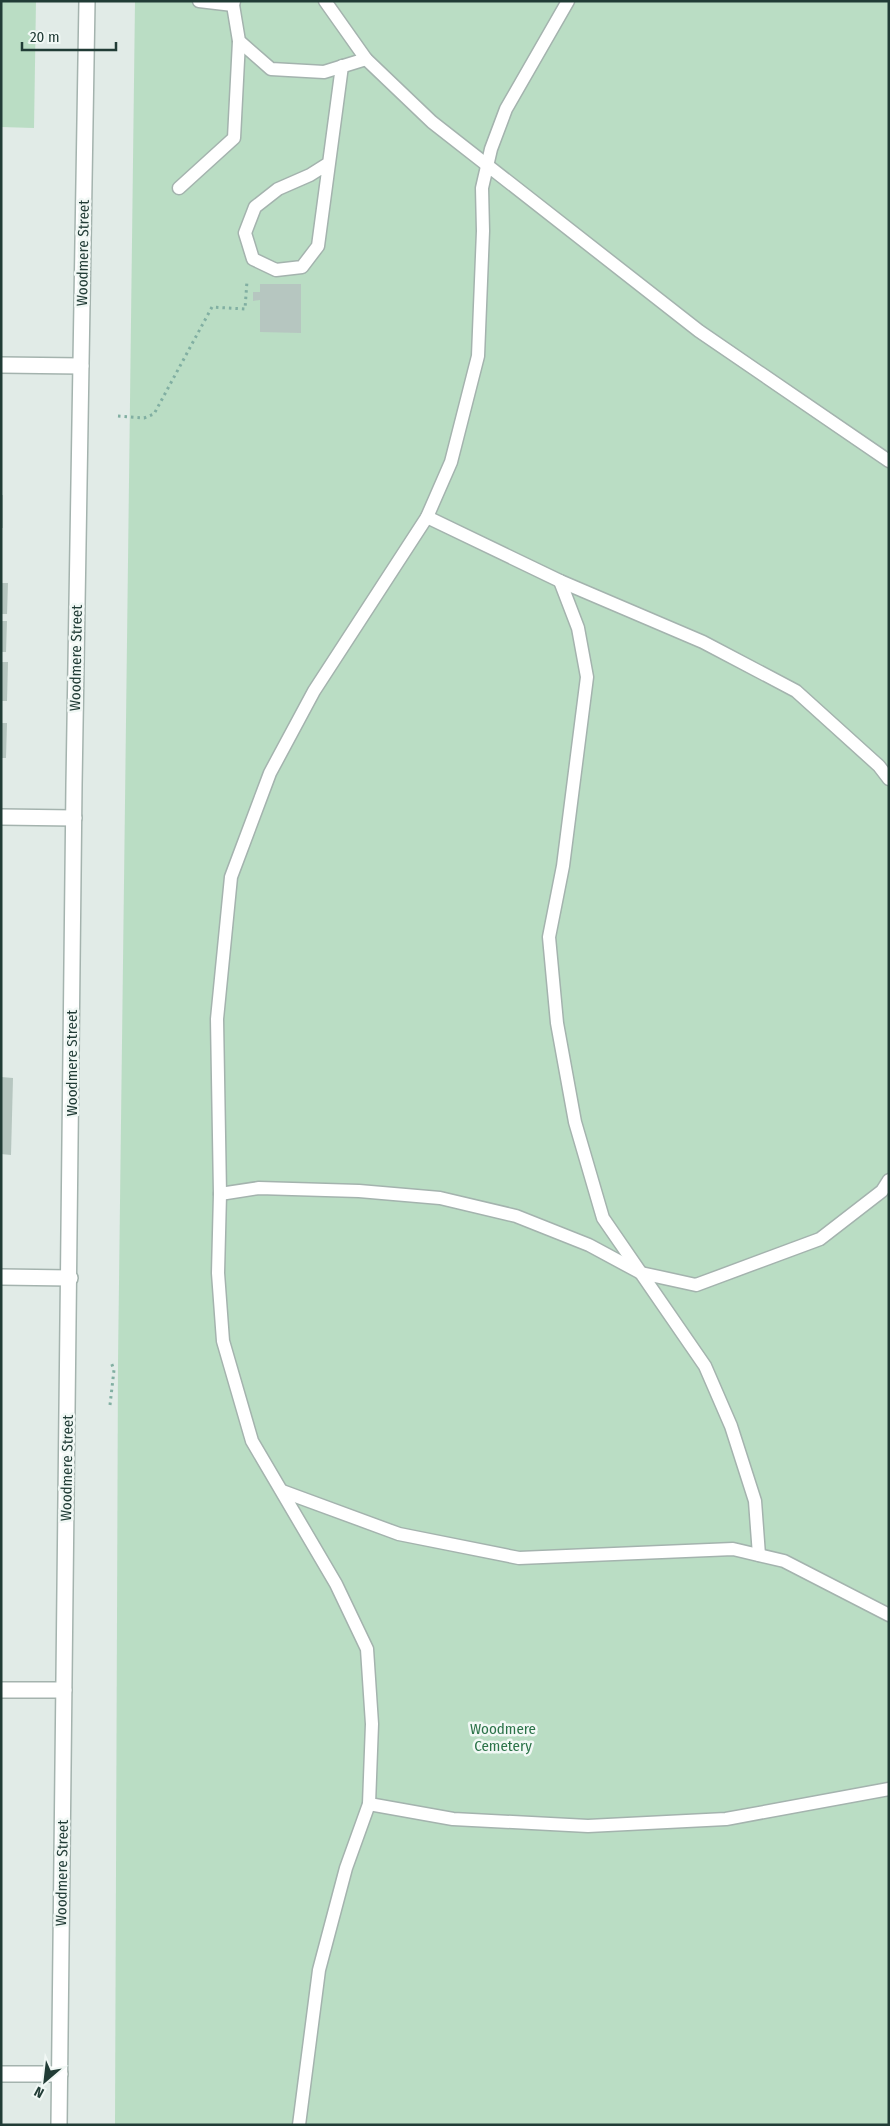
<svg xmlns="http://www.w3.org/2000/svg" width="890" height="2126" font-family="'Fira Sans Condensed',sans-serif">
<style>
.green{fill:#baddc4}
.building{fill:#b6c6c0}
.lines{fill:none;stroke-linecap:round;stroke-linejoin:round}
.service-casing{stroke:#a4b3ae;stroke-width:15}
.minor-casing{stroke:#a4b3ae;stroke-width:18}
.tertiary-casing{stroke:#a4b3ae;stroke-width:18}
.path{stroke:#81afa2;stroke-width:3;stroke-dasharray:2.5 4;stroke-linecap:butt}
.service{stroke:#fff;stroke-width:12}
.minor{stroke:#fff;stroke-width:15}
.tertiary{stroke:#fff;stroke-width:15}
.labels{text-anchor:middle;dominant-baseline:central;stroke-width:5;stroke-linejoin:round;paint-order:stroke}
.street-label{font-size:15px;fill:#213c36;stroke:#f1f8f5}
.park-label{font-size:15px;fill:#2c7349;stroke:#f1f8f5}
</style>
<rect width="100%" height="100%" fill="#e1ebe7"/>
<g class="green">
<path d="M1,1h35l-2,127 -33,-1z"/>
<path d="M135,1h754v2124h-774l3,-762z"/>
</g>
<g class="building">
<path d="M260,284h41v49l-41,-1v-32l-7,1v-9h7z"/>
<rect x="1" y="495" width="2" height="33"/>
<path d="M1,583h7l-1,31h-6z"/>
<path d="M1,621h6l-1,31h-5z"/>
<path d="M1,662h7l-1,39h-6z"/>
<path d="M1,723h6l-1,35h-5z"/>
<path d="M1,1077l12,1 -2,77 -10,-1z"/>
</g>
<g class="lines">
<defs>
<g id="service">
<path d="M199,1l34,4"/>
<path d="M234,1l-1,4 6,36 32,28 53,3 42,-13"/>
<path d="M325,1l41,58 66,63 267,209 190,130"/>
<path d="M329,163l-19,12 -32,14 -23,18 -10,26 8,26 23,11 26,-3 16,-21 24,-180"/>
<path d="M179,188l55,-50 5,-97"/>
<path d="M427,517l133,64 143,61 93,49 83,75 10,13"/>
<path d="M560,581l18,47 9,49 -24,189 -14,71 8,86 18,99 28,96 102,148 26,60 24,75 4,54"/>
<path d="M220,1194l39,-6 100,3 81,7 76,18 73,29 52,28 55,12 124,-46 62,-48 7,-11"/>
<path d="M282,1491l117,43 120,24 214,-9 51,12 105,54"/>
<path d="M369,1804l84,15 135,7 138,-7 163,-30"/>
<path d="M299,2125l20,-155 27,-102 23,-64 3,-80 -5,-75 -31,-65 -84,-143 -29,-100 -5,-68 2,-79 -3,-175 14,-142 39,-104 44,-82 113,-174 24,-55 27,-106 5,-125 -1,-43 9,-39 15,-40 62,-108"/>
</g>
<g id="minor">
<path d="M1,365l80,1"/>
<path d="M1,817l73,1"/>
<path d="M1,1277l69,1"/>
<path d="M1,1690h63"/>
<path d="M1,2074h59"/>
</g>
<path id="tertiary" d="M59,2125l15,-1340 13,-784"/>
</defs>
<use href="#service" class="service-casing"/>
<use href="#minor" class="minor-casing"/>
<use href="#tertiary" class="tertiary-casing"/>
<g class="path">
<path d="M118,416l26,2 10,-4 58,-107 33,2 2,-28"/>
<path d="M110,1405l4,-35 -3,-8"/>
</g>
<use href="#service" class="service"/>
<use href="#minor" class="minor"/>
<use href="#tertiary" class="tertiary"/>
</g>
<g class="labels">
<g class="street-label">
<text transform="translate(83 253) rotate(-89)">Woodmere Street</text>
<text transform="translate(76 658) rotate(-89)">Woodmere Street</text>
<text transform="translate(72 1063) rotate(-90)">Woodmere Street</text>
<text transform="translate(67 1468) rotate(-89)">Woodmere Street</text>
<text transform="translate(62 1873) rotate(-89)">Woodmere Street</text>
</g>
<g class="park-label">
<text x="503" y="1729">Woodmere<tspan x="503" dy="17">Cemetery</tspan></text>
</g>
</g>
<rect width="890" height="2126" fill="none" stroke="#213c36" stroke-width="5"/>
<g transform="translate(45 2081) rotate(208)" stroke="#f1f8f5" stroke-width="4" paint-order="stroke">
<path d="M0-4L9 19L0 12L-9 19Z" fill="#213c36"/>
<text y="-8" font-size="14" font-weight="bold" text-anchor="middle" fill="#213c36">N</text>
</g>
<path d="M22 42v8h94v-8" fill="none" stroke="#213c36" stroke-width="2.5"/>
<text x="30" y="42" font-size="15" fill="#213c36" stroke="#f1f8f5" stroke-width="4" paint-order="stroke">20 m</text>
</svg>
